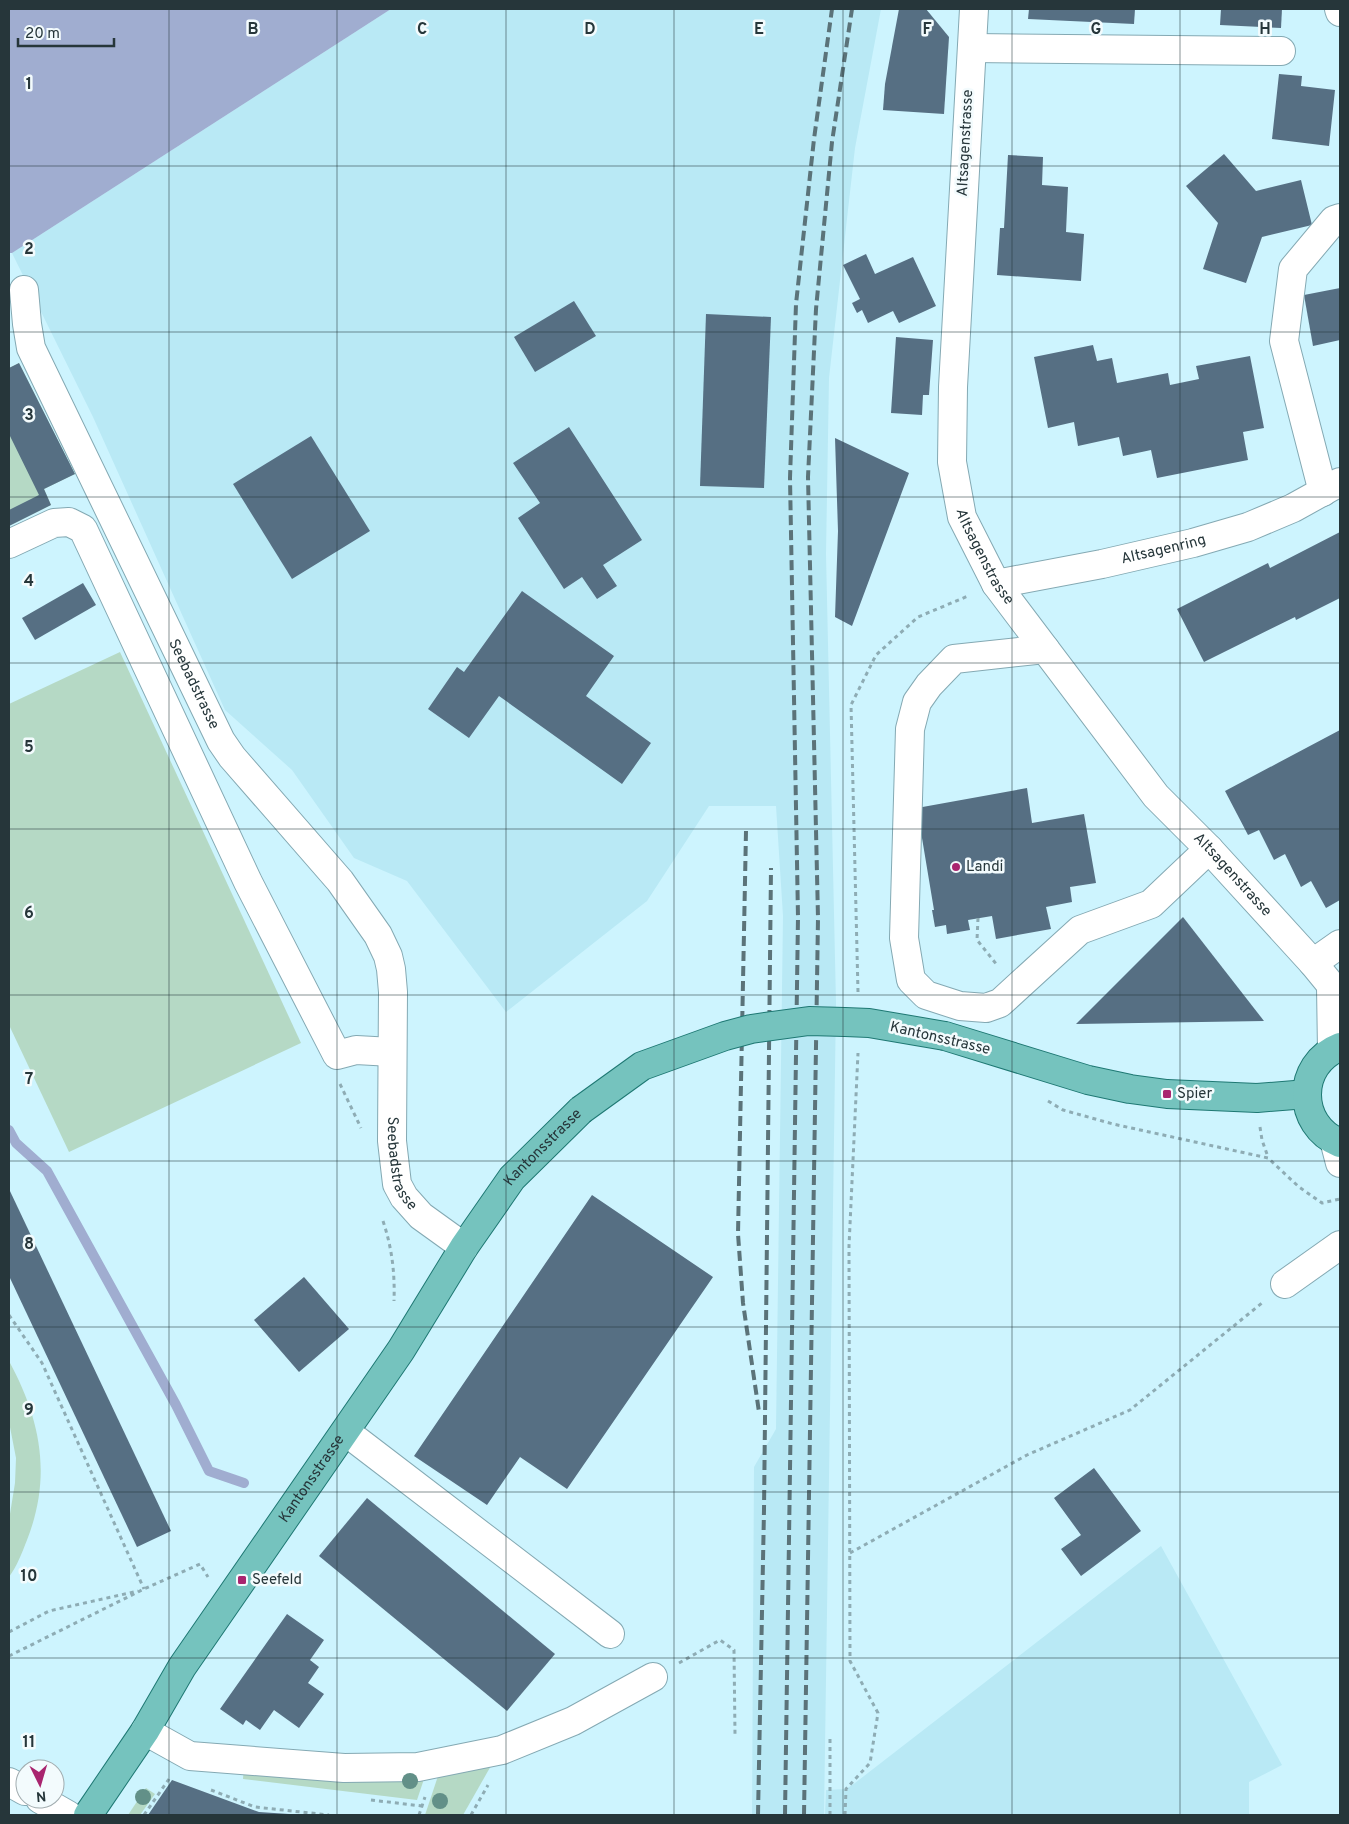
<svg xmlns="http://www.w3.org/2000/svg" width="1349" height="1824" font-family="Overpass,sans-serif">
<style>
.built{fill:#b9e9f5}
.green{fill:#b5d9c5}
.water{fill:#a0add0}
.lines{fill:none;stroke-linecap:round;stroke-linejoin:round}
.stream{stroke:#a0add0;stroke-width:10}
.building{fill:#566f83}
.minor-casing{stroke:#84a9b3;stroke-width:30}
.major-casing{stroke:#1e7873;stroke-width:30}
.path{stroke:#8eacb4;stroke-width:3;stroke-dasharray:4 4;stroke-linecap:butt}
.minor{stroke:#fff;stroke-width:28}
.major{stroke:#75c3be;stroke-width:28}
.rail{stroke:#5b7379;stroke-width:4;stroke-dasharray:10 5;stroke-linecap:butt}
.major-bridge-casing{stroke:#1e7873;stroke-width:30;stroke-linecap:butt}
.major-bridge{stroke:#75c3be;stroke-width:28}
.tree{fill:#629088}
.grid{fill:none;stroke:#26363a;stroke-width:1;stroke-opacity:0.55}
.poi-dot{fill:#a9256f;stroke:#f3fbfd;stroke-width:2}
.labels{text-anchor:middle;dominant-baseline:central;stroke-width:5;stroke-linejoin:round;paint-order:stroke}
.street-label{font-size:15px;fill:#26363a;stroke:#f3fbfd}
.poi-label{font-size:15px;fill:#26363a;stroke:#f3fbfd;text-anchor:start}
.grid-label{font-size:16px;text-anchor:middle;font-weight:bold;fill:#26363a;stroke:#f3fbfd;stroke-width:5;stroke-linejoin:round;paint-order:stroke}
</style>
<rect width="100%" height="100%" fill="#cdf4fe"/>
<g class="built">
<path d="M391,9h490l-26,139 -26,230 -3,176 10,449 -12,812h-72l2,-348 22,-38 7,-513 -7,-110h-67l-62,95 -141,111 -99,-131 -53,-23 -62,-88 -67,-60 -132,-293 -81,-164z"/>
<path d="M1161,1546l121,219 -33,17v33h-424l1,-25 20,-1 9,-6z"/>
</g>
<g class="green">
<path d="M19,363l56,111 -31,15 7,16 -42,21v-158z"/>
<path d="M120,652l181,391 -232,109 -60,-127v-321z"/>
<path d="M9,1361c32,59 43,115 18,179 -5,13 -10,26 -18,37v-57l6,-37 1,-25 -7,-36z"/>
<path d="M496,1757l-33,58h-38l15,-45z"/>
<path d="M244,1766l178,12 1,4 -6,18 -174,-21z"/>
<path d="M146,1788l9,6 -15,21h-12z"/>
</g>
<path class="water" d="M9,9h382l-379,244h-3z"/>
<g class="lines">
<path class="stream" d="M9,1130l7,13 31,28 129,234 33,66 35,12"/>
</g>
<g class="building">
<path d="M899,9h27l23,28 -5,77 -61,-4 2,-26z"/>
<path d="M1029,9h106l-1,15 -106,-5z"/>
<path d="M1221,9h61l-1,19 -61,-3z"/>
<path d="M1279,74l23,2 -1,10 34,4 -6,56 -57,-7z"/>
<path d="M1224,154l32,37 45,-11 11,45 -50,12 -16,46 -43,-14 15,-46 -32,-37z"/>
<path d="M1008,155l35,2 -1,28 26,2 -2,45 18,2 -3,47 -84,-6 3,-47h4z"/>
<path d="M866,254l9,20 38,-17 23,49 -37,17 -6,-12 -25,12 -6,-13 -5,3 -5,-10 8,-4 -17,-34z"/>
<path d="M1340,288v52l-27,6 -9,-51z"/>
<path d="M574,301l22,35 -61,36 -21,-35z"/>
<path d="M706,314l65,3 -7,171 -64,-2z"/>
<path d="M896,337l37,3 -4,55h-6l-1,20 -31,-2z"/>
<path d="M1093,345l4,16 15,-3 5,25 51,-10 2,12 29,-6 -3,-13 54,-10 14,72 -21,4 5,28 -91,18 -6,-28 -28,6 -4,-19 -41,9 -4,-24 -26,6 -14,-71z"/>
<path d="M19,363l56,111 -31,15 7,16 -42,21v-16l30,-15 -30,-61v-66z"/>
<path d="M569,427l73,113 -39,25 14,21 -20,13 -15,-22 -18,12 -46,-71 22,-15 -27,-40z"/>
<path d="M311,436l59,95 -78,48 -59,-95z"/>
<path d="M835,438l74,35 -57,153 -17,-9 3,-86z"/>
<path d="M1340,532v66l-44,22 -1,-3 -91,45 -27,-53 91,-46 2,5z"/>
<path d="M83,583l13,22 -61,35 -13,-22z"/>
<path d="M522,591l92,65 -28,40 65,47 -29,41 -123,-88 -30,42 -41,-29 29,-42 7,5z"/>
<path d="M1340,730v170l-14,8 -15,-27 -10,6 -16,-33 -11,6 -15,-30 -11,5 -23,-44z"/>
<path d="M1027,788l5,35 52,-9 12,69 -26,4 2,15 -26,5 5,22 -55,10 -4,-23 -24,4 2,10 -23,4 -1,-9 -11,2 -3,-17h2l-17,-102z"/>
<path d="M1183,917l81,104 -188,3z"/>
<path d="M9,1189l162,342 -34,16 -128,-271z"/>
<path d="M592,1195l121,82 -146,212 -47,-32 -33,48 -73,-49z"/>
<path d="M304,1277l45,52 -50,43 -45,-52z"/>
<path d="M1094,1468l47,63 -60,45 -20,-27 20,-14 -27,-37z"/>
<path d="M367,1498l188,156 -48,57 -188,-155z"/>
<path d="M287,1614l37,26 -14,20 9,7 -11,16 16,11 -25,34 -25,-18 -14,20 -14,-10 -3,5 -23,-16z"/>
<path d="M172,1780l87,32 30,2v1h-141z"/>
</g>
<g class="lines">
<defs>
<g id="minor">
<path id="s1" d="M974,9l-21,378 -1,75 10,55 34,67 160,212 53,53 104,114 27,33"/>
<path d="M1339,9l1,3"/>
<path d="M972,48l309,3"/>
<path id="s2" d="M24,290l3,34 4,24 190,393 11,16 108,124 38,54 10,21 3,13 2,23 -1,149 5,43 7,13 17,19 43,31"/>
<path d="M1323,492l-39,-151 9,-72 41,-49 6,-2"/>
<path d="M9,544l45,-21 15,-1 14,7 165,353 89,173 19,-5 36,2"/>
<path id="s3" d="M996,584l106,-20 91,-21 55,-16 45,-19 47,-26"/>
<path d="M1045,649l-91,10 -25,26 -12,17 -7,27 -6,209 7,42 15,15 34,11 26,2 14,-5 80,-73 71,-26 58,-55"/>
<path d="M1313,963l27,-19"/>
<path d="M1331,987l1,63"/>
<path d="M1334,1140l6,23"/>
<path d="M1285,1284l55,-39"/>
<path d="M346,1432l264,202"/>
<path d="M145,1731l45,25 154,12 74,-1 84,-17 71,-29 80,-44"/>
<path d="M9,1782l16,9"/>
<path d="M40,1799l28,16"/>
</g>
<g id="major">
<path d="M945,1036l143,44 42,9 37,5 90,4 50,-4"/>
<path d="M1340,1047c-44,17 -44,78 0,96"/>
<path id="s4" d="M88,1815l57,-84 37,-64 219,-317 63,-103 48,-69 69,-68"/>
</g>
</defs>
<use href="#minor" class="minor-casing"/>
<use href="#major" class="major-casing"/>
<g class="path">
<path d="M978,918l-1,22 20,25"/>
<path d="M858,992l-7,-287 25,-50 42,-38 50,-21"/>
<path d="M340,1084l21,44"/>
<path d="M1048,1101l15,9 50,14 155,34 31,29 23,16 18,-4"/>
<path d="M1260,1127l2,13 6,17"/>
<path d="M383,1221c9,27 12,52 11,80"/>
<path d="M9,1315l33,48 102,226"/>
<path d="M850,1553l177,-98 103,-45 132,-107"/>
<path d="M9,1632l40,-21 89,-20"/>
<path d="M9,1656l135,-67 56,-25 8,13"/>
<path d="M679,1663l41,-23 14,10 1,85"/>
<path d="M830,1739v76"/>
<path d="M211,1790l44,17 74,8"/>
<path d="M371,1800l51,6"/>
<path d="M144,1815l25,-36"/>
<path d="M419,1815l6,-18"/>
<path d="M471,1815l17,-30"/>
<path d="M845,1815l1,-26 24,-26 8,-50 -28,-52 -1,-415 9,-193"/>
</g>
<use href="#minor" class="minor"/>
<use href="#major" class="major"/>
<g class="rail">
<path d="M746,831l-8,403 5,69 16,109"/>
<path d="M758,1815l6,-305 7,-642"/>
<path d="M785,1815l13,-898 -8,-439 6,-174 18,-165 18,-130"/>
<path d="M804,1815l14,-897 -10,-441 8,-168 16,-167 20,-133"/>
</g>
<defs>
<path id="major-bridge" d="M581,1110l61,-44 83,-30 26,-7 58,-8 36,1 24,1 76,13"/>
</defs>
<use href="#major-bridge" class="major-bridge-casing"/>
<use href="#major-bridge" class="major-bridge"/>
</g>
<g class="tree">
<circle cx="410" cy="1781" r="8"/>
<circle cx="143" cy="1797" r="8"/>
<circle cx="440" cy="1801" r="8"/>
</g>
<path class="grid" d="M169,9v1806M337,9v1806M506,9v1806M674,9v1806M843,9v1806M1012,9v1806M1180,9v1806M9,166h1331M9,332h1331M9,497h1331M9,663h1331M9,829h1331M9,995h1331M9,1161h1331M9,1327h1331M9,1492h1331M9,1658h1331"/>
<g class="poi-dot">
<circle cx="956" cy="867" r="5"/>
<rect x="1162" y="1089" width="10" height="10" rx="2.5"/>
<rect x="237" y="1575" width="10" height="10" rx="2.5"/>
</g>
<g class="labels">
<g class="street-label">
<text transform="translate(966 143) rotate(-87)">Altsagenstrasse</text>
<text stroke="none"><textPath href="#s3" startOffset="171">Altsagenring</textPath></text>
<text stroke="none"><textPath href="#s1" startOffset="555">Altsagenstrasse</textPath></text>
<text stroke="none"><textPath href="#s2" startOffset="432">Seebadstrasse</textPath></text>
<text stroke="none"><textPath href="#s1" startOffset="960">Altsagenstrasse</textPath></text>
<text transform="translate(940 1039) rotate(13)">Kantonsstrasse</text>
<text stroke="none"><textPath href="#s4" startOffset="809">Kantonsstrasse</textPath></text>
<text stroke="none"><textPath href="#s2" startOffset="978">Seebadstrasse</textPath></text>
<text stroke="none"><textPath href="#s4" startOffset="404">Kantonsstrasse</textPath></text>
</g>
<g class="poi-label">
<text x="966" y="867">Landi</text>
<text x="1177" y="1094">Spier</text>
<text x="252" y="1580">Seefeld</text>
</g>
</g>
<g class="grid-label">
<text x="253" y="34">B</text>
<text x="422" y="34">C</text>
<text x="590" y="34">D</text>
<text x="759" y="34">E</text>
<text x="927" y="34">F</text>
<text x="1096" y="34">G</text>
<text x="1265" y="34">H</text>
<text x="29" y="89">1</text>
<text x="29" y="254">2</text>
<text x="29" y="420">3</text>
<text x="29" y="586">4</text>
<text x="29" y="752">5</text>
<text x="29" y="918">6</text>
<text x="29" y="1084">7</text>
<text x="29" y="1249">8</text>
<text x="29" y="1415">9</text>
<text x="29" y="1581">10</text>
<text x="29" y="1747">11</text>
</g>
<rect width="1349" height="1824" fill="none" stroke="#26363a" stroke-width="20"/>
<g transform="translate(40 1784) rotate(175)"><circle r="24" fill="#f3fbfd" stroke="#a1acaf"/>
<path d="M0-4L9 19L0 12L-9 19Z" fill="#a9256f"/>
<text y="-8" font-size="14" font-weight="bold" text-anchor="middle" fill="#26363a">N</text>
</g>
<path d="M18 38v8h96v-8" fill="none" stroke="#26363a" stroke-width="2.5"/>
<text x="25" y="38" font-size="15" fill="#26363a" stroke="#f3fbfd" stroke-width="4" paint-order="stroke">20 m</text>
</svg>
